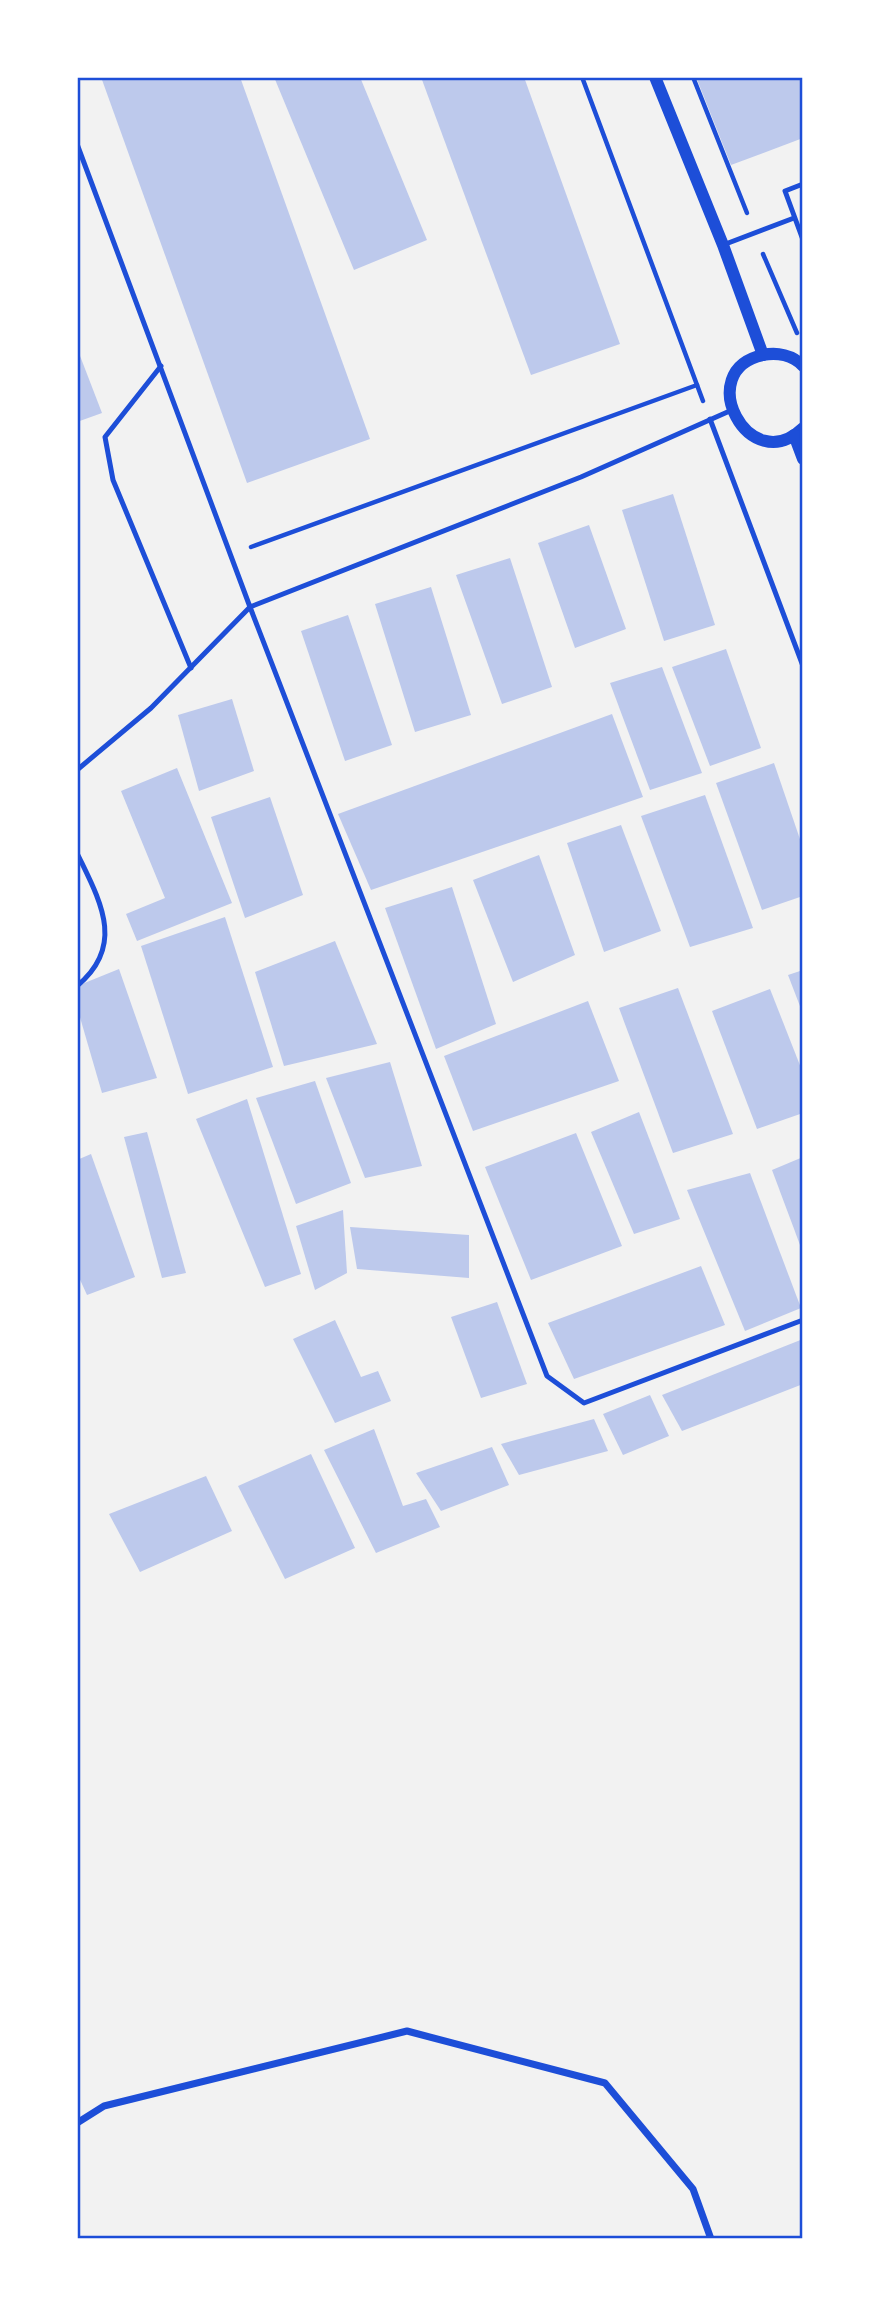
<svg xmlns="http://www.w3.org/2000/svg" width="880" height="2316" font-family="'Golos Text',sans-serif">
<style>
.building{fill:#bdc9ec}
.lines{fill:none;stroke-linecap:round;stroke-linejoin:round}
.path{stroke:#1d4ed8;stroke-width:4.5}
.service{stroke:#1d4ed8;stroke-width:5}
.minor{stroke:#1d4ed8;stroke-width:7}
.tertiary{stroke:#1d4ed8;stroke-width:12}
.neatline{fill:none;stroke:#1d4ed8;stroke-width:2.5}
</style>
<rect width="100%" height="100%" fill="#f2f2f2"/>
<g class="building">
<path d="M101,77h139l130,362 -123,44z"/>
<path d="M274,77h86l67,163 -73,30z"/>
<path d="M421,77h103l96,267 -89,31z"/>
<path d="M696,77h107v61l-72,27z"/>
<path d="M77,348l25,65 -25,9z"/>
<path d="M673,494l42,131 -51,16 -42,-131z"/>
<path d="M589,525l37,104 -51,19 -37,-105z"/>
<path d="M510,558l42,129 -50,17 -46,-129z"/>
<path d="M431,587l40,128 -56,17 -40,-128z"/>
<path d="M348,615l44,130 -47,16 -44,-130z"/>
<path d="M726,649l35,99 -51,18 -38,-99z"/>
<path d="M662,667l40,106 -52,17 -40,-107z"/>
<path d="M232,699l22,72 -55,20 -21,-76z"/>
<path d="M612,714l31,83 -272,93 -33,-76z"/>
<path d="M774,763l29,85v48l-41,14 -46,-127z"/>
<path d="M177,768l55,135 -95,38 -11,-27 39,-16 -44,-107z"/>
<path d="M705,795l48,133 -63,19 -49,-131z"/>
<path d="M270,797l33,98 -58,23 -34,-101z"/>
<path d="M621,825l40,106 -57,21 -37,-109z"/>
<path d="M539,855l36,100 -62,27 -40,-102z"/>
<path d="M452,887l44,137 -60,25 -51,-141z"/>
<path d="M225,917l48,150 -85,27 -47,-148z"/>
<path d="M335,941l42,103 -93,22 -29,-94z"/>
<path d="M119,969l38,109 -55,15 -25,-86v-21z"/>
<path d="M803,970v44l-15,-39z"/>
<path d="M678,988l55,146 -60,19 -54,-145z"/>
<path d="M770,989l33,84v40l-46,16 -45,-118z"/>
<path d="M588,1001l31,80 -146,50 -29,-75z"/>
<path d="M390,1062l32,104 -57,12 -39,-100z"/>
<path d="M315,1081l36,102 -55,21 -40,-106z"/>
<path d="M247,1099l54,175 -36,13 -69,-168z"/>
<path d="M639,1112l41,107 -46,15 -43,-102z"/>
<path d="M147,1132l39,141 -24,5 -38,-141z"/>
<path d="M576,1133l46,113 -91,34 -46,-113z"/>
<path d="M91,1154l44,123 -48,18 -10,-22v-113z"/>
<path d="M803,1157v96l-31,-83z"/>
<path d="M750,1173l51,135 -56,23 -58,-141z"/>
<path d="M343,1210l4,63 -32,17 -19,-64z"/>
<path d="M350,1227l119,8v43l-112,-9z"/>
<path d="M701,1266l24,59 -151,54 -26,-56z"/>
<path d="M497,1302l30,82 -46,14 -30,-81z"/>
<path d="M335,1320l26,57 17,-6 13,30 -56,22 -42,-84z"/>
<path d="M803,1339v45l-121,47 -20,-36z"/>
<path d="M650,1395l19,41 -46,19 -20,-41z"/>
<path d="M594,1419l14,32 -89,24 -18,-31z"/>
<path d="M374,1429l29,77 23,-7 14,28 -64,26 -52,-103z"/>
<path d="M492,1447l17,38 -68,26 -25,-38z"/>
<path d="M311,1454l44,94 -70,31 -47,-93z"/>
<path d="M206,1476l26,55 -92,41 -31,-58z"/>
</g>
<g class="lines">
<g class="path">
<path d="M582,77l121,324"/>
<path d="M693,77l54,136"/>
<path d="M763,254l34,79"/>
<path d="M251,547l446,-162"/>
</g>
<g class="service">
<path d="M77,144l173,463 331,-130 151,-67"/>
<path d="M803,184l-18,7 18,49"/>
<path d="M723,245l71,-27"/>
<path d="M161,366l-56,71 8,43 78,188"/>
<path d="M710,419l93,247"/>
<path d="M77,770l74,-62 99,-101 297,769 37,27 219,-83"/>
<path d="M77,853c22,46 50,92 0,133"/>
</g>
<path class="minor" d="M77,2123l27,-17 303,-75 198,52 88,106 18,50"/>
<g class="tertiary">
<path d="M655,77l68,168 40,110"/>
<path d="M803,366c-10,-11 -26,-14 -40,-11 -71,15 -14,125 40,73"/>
<path d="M794,435l9,24"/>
</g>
</g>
<rect width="880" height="2316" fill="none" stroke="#ffffff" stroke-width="158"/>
<rect x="79" y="79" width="722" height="2158" class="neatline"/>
</svg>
